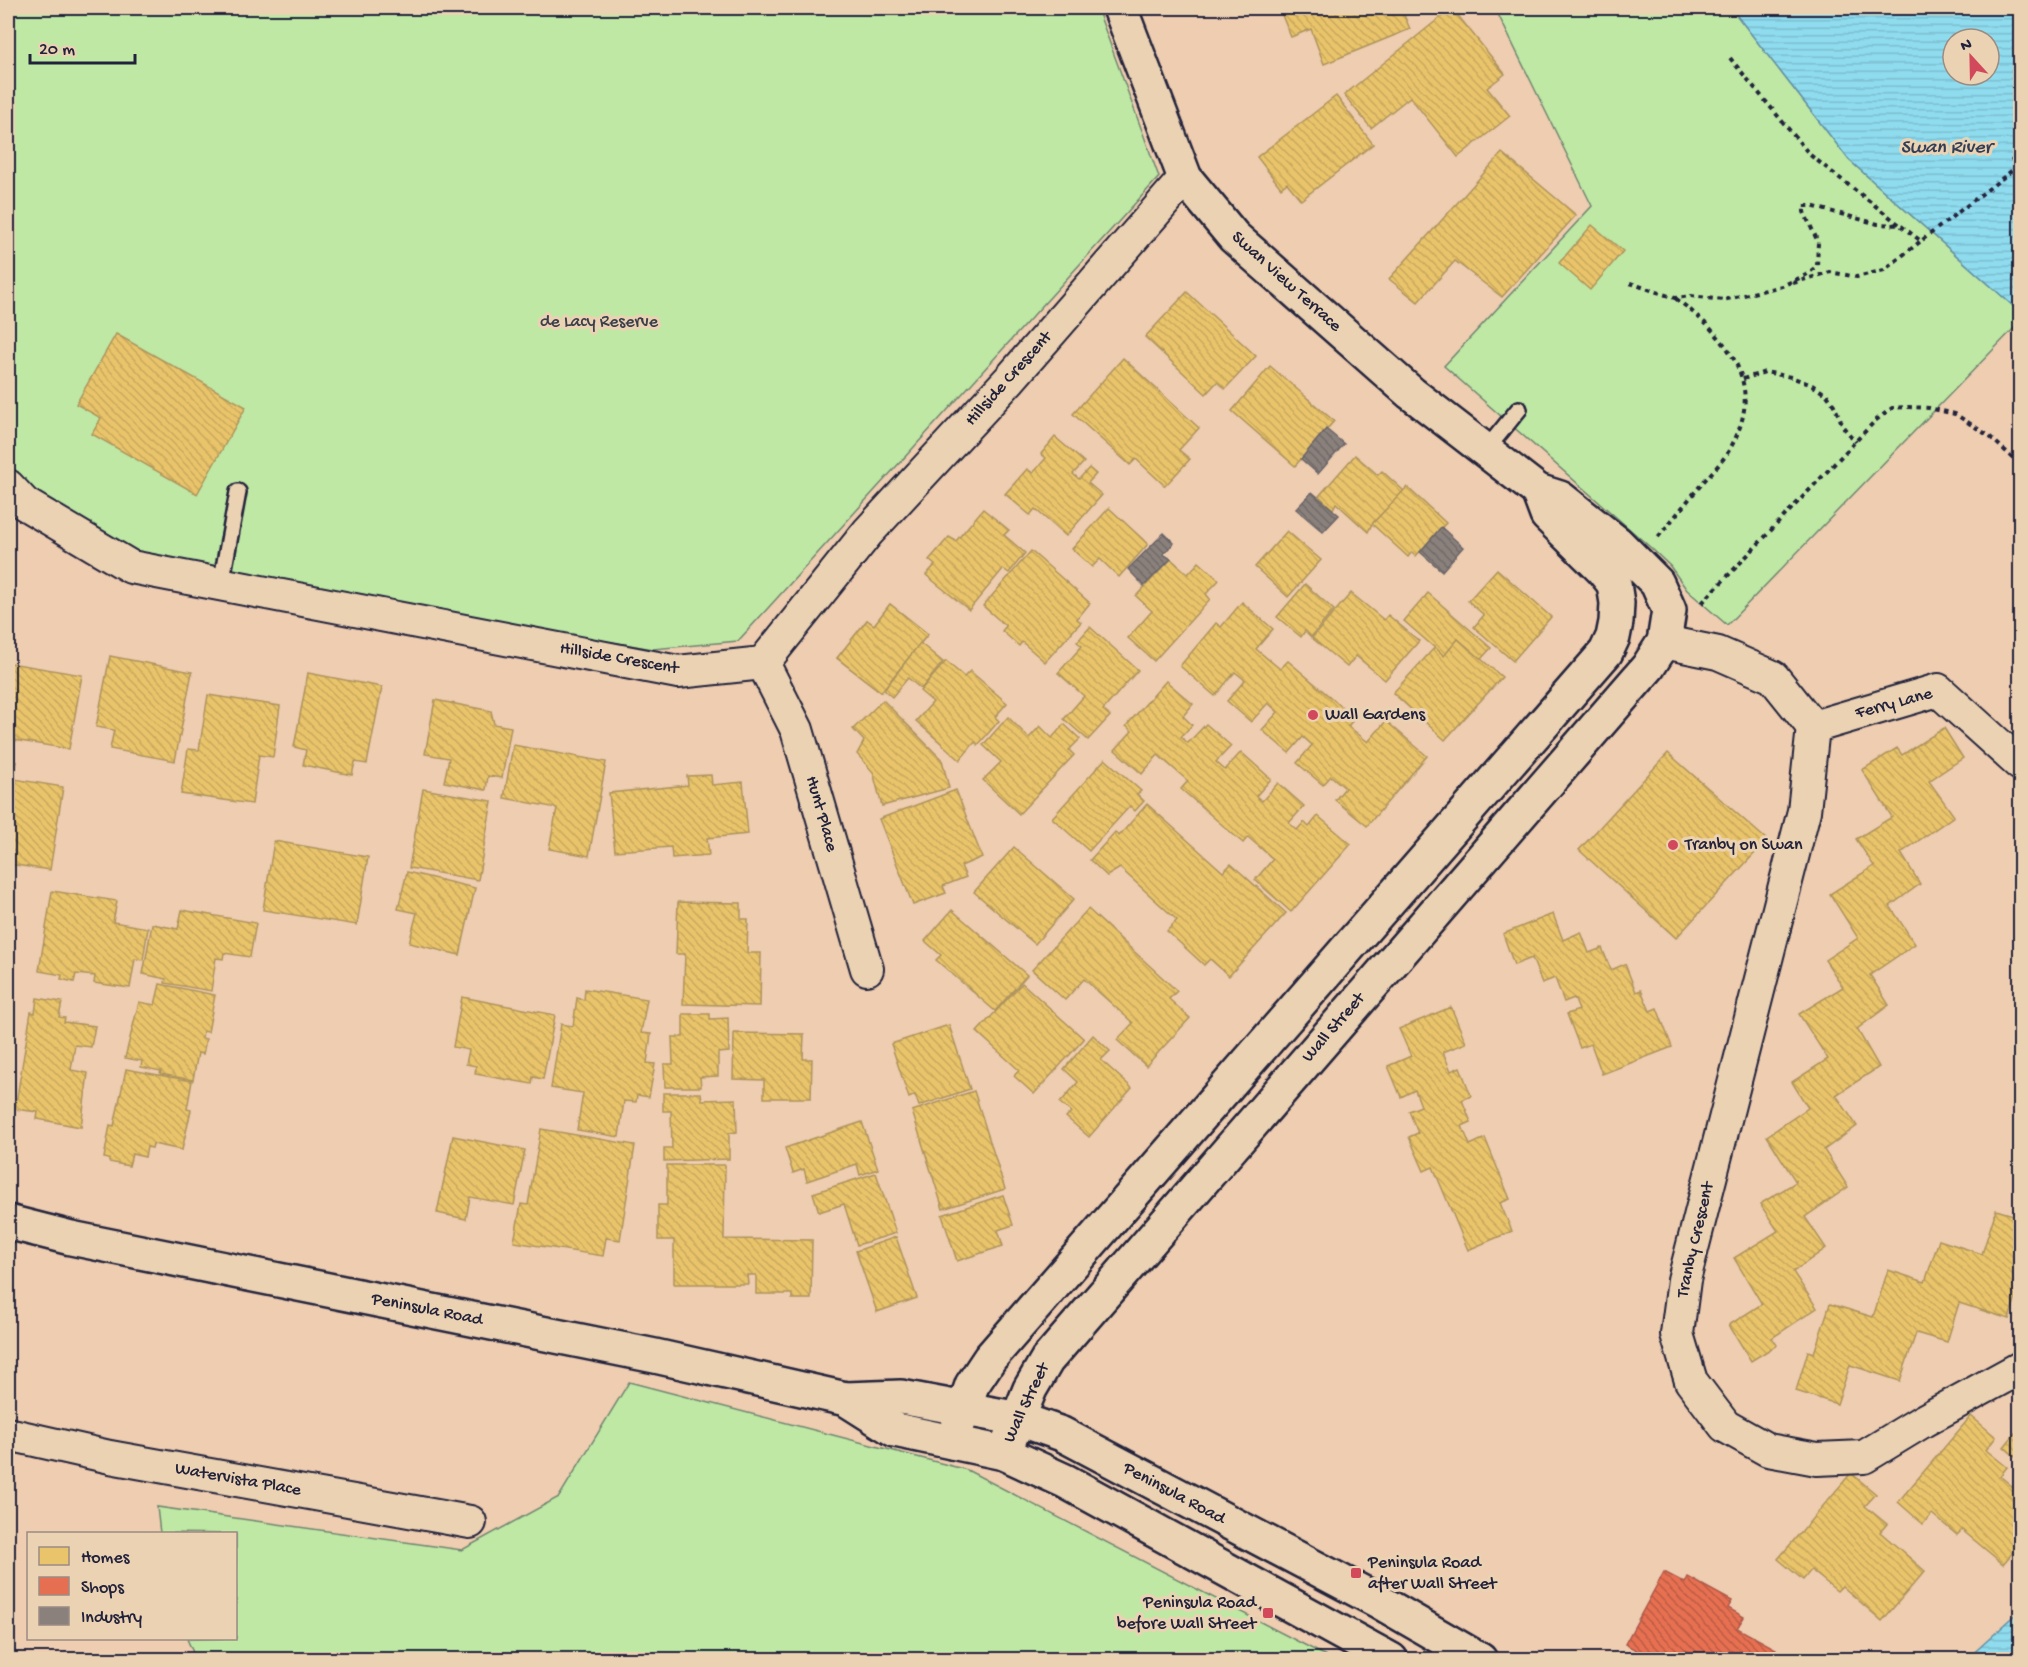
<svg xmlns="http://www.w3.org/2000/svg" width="2028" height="1667" font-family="'Gochi Hand',sans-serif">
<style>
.green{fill:#bee8a4;stroke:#708570;stroke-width:1.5}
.water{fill:url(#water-rules);stroke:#6392a7;stroke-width:1.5;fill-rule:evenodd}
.homes{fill:url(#homes-back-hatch);stroke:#ad935c;stroke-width:1.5}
.shops{fill:url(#shops-back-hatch);stroke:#ac584a;stroke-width:1.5}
.industry{fill:url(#industry-back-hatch);stroke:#6b6468;stroke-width:1.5}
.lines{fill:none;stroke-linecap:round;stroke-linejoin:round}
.service-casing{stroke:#22223b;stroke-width:20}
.minor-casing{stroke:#22223b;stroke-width:36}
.tertiary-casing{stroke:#22223b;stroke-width:38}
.path{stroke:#22223b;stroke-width:4;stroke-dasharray:4.5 4.5;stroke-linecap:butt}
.service{stroke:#ebd2b3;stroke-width:15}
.minor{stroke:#ebd2b3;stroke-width:32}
.tertiary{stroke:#ebd2b3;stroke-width:33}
.poi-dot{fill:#d1495b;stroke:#ebd2b3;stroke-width:2}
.labels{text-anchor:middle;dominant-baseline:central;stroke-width:6;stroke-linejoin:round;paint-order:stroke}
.street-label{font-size:18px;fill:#22223b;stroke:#ebd2b3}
.park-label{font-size:18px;fill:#39404b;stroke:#ebd2b3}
.poi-label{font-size:18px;fill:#22223b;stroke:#ebd2b3;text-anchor:start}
.water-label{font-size:20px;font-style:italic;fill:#323e56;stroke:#ebd2b3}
</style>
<defs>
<pattern id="water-rules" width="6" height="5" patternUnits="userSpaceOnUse" patternTransform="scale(1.5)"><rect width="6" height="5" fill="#8fdcef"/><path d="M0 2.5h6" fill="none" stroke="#7bbcce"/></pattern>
<pattern id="homes-back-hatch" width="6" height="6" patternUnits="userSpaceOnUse" patternTransform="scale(1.5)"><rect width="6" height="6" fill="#e9c46a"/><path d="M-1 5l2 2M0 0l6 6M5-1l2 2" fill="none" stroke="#c8a85d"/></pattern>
<pattern id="shops-back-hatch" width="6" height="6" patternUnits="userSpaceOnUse" patternTransform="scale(1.5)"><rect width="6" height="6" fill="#e76f51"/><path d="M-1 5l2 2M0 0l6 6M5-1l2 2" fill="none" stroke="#bb5b44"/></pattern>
<pattern id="industry-back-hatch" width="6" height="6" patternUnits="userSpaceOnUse" patternTransform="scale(1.5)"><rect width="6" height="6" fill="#8a817c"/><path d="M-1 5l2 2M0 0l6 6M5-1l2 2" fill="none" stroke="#706967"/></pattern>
</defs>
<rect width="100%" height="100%" fill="#eecdb0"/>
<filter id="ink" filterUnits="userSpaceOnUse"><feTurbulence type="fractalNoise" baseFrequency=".0167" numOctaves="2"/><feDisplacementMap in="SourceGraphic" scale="12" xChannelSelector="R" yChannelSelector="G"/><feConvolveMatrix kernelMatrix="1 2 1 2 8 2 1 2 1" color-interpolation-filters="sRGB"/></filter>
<g filter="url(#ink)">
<g class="green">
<path d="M8,8h1089l62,169 -421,464 -85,8 -519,-87 -126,-76z"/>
<path d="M1495,8h236l118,152 171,152v10l-293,303 -40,-35 -17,-24 -20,-19 -206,-181 148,-160z"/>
<path d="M629,1382l338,88 363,188 -2,2 -1132,-1 -9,-20 49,-1v-104l-76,-1 -3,-26 305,43 97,-53z"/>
</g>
<g class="water">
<path d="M1731,8h289v304l-171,-152zM1953,39h36v36h-36z"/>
<path d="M2020,1611v48h-53z"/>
</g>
<g class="homes">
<path d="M1279,8h122l9,21 -86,35 -13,-35 -20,8z"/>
<path d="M1452,8l53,66 -18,14 23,28 -52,41 -48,-60 -39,31 -27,-33z"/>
<path d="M1336,96l37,48 -72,56 -14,-17 -6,5 -24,-31z"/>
<path d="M1502,153l74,62 -74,82 -47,-36 -37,41 -29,-23z"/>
<path d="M1592,225l31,26 -33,39 -31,-27z"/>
<path d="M1187,292l69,64 -31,33 -8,-7 -11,12 -61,-57z"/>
<path d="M116,334l130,73 -49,87 -105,-60 9,-16 -25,-14z"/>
<path d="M1123,358l76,70 -20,22 11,9 -25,27 -29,-27 -6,6 -57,-51z"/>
<path d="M1270,366l64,55 -39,45 -63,-55z"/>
<path d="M1055,437l29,25 -11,12 6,5 10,-11 7,6 -8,9 14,12 -36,41 -31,-27 -5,6 -25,-21 22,-25 6,4 13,-15 -5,-4z"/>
<path d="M1355,455l23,20 4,-4 22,20 -32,33 -4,8 -32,-29 -3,6 -14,-13z"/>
<path d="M1407,487l39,36 -30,33 -4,-4 -4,5 -36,-33z"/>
<path d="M1109,508l39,36 -29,33 -19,-18 -8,8 -20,-18z"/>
<path d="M983,509l26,21 -5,5 21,18 -16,20 -6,-4 -34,41 -43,-35 9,-10 -6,-5 20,-23 7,4z"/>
<path d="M1287,531l34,29 -33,37 -33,-30z"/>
<path d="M1031,551l59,52 -13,16 4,3 -36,40 -23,-20 -3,4 -17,-15 4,-5 -23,-20z"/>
<path d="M1171,559l17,15 11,-12 20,18 -13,14 4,5 -56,62 -26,-23 24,-27 -16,-15z"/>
<path d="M1497,569l54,48 -38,44 -39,-34 10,-12 -16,-14z"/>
<path d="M1305,584l29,26 -23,27 -6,-6 -4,6 -24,-20z"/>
<path d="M1351,593l33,27 4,-5 31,26 -34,39 -29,-24 -9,11 -35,-29z"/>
<path d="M1428,593l63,55 -10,11 -23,-20 -14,17 -40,-35z"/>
<path d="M1242,602l31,27 -17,20 24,20 8,-8 67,57 -7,8 20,16 18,-21 41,35 -60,70 -32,-26 10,-12 -14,-12 -8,9 -26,-22 15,-18 -9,-8 -14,16 -27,-23 16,-18 -10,-9 -17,19 -24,-21 18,-21 -10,-8 -20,24 -35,-30 36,-43 5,4z"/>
<path d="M890,604l38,30 -47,58 -44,-34 30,-38 7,5z"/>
<path d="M890,604l38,30 -47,58 -44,-34 30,-38 7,5z"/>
<path d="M1090,627l48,43 -35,40 7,6 -22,24 -24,-21 20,-23 -26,-23 24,-27 -5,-4z"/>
<path d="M1458,639l44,38 -57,63 -52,-47 42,-46 9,9z"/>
<path d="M920,643l23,19 -22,27 -13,-11 -16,19 -8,-7z"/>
<path d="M110,656l82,16 -17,89 -65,-12 4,-19 -18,-3z"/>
<path d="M946,661l18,16 6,-6 37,32 -12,14 4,4 -21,24 -3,-3 -15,18 -44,-39 17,-19 -13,-11z"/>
<path d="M10,663l72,12 -13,74 -61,-10v-61z"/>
<path d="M308,673l74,14 -15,77 -12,-2 -3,13 -49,-10 3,-15 -12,-3z"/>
<path d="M1166,681l27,23 -10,12 9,9 -11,12 7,6 18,-19 25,22 -15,16 9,8 16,-18 30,27 -15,17 6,5 16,-18 26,23 -15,17 8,7 7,-8 5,5 9,-11 33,28 -60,68 -36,-32 18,-21 -25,-22 -5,6 -62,-54 7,-8 -30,-26 -16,19 -27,-24 17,-19 -6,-5z"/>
<path d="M208,695l72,11 -7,51 -14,-2 -7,49 -71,-10 7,-45 11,1z"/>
<path d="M435,700l56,11 3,13 17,3 -9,51 -14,-2 -2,14 -42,-8 5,-24 -24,-4z"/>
<path d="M883,700l59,60 7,28 -67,18 -9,-34 -16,-18 7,-13 -11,-12z"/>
<path d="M1008,717l21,21 11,-12 12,12 12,-14 16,15 -11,11 5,5 -55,59 -36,-34 18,-18 -18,-17z"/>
<path d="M1944,728l19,30 -34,23 25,35 -53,37 19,31 -30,22 25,38 -45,31 19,30 -32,24 22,38 -43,28 21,31 -33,24 24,37 -43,30 21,31 -33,24 24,36 -45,30 5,7 -26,16 -22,-36 33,-21 -28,-46 44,-27 -18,-27 36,-22 -29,-46 41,-28 -16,-26 36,-23 -29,-45 44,-27 -18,-27 33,-22 -28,-44 44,-28 -18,-27 36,-22 -30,-47 35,-22 5,7z"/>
<path d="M513,745l93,17 -17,94 -40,-7 8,-41 -53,-10z"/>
<path d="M1668,753l99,87 -91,98 -97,-88z"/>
<path d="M1105,759l36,32 -4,3 7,7 -9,10 -5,-5 -41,45 -37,-33z"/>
<path d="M8,760l9,2 -3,17 49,8 -13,83 -42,-6z"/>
<path d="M711,775l1,10 31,-3 5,52 -41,4 2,17 -37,3 -1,-11 -56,4 -6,-58 79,-8 -1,-9z"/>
<path d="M423,789l69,12 -14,79 -69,-12z"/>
<path d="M956,790l26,67 -21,9 5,11 -23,9 3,7 -33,12 -34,-86z"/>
<path d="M1147,804l76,68 8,-8 55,49 -57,63 -19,-17 -6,6 -37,-34 10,-11 -57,-52 -13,8 -17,-16 25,-28 4,4z"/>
<path d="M274,841l94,16 -11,68 -94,-15z"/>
<path d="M1014,847l60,52 -39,45 -61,-52z"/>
<path d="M407,872l68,16 -15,67 -51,-12 8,-30 -19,-4z"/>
<path d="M52,891l65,10 -4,21 35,6 -5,32 -8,-1 -5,29 -36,-5 1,-7 -19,-2 -2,8 -13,-3 1,-4 -23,-4z"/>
<path d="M678,902l63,1v16h7l-1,34h14l-1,53 -77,-2 2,-50h-9z"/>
<path d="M1088,909l89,82 -8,8 21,19 -44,48 -29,-26 16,-17 -49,-44 -19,21 -33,-30z"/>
<path d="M182,910l74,13 -6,34 -26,-4 -1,6 -7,-1 -5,33 -46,-8 1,-4 -23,-5 9,-50 26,5z"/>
<path d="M952,910l75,65 -32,36 -59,-51 5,-5 -16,-14z"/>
<path d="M1553,914l10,26 18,-8 8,21 13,-5 9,22 14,-6 11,28 5,-2 9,21 7,-3 15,39 -70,27 -11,-30 -11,4 -13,-34 12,-4 -5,-12 -10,4 -9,-24 -13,5 -10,-25 -18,7 -11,-31z"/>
<path d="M1022,983l62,56 -50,55 -20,-18 5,-6 -42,-38z"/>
<path d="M160,984l55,11 -7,37 -5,-1 -1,7 4,1 -3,15 -5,-1 -5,27 -33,-6 1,-3 -20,-4 1,-6 -17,-3 14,-56 16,3z"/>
<path d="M585,989l62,10 -6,34 10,1 -4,29 8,1 -6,33 -12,-2 -1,7 -12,-1 -5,36 -42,-7 6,-37 -32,-5 10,-64 12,2 4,-28 7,2z"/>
<path d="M462,997l93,18 -12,64 -10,-2 -1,7 -57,-10 1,-8 -10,-2 3,-14 -16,-3z"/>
<path d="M37,998l25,4 -3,15 6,1 -1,4 31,4 -4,21 -16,-2 -4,25 17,3 -7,54 -44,-8 1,-7 -23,-3 16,-97 4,1z"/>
<path d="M1451,1007l15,36 -23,9 8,19 9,-4 11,29 -9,4 9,22 -9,4 8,19 15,-7 25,61 -10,4 12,28 -44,19 -35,-83 -9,4 -15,-34 9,-4 -9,-22 12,-5 -6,-16 -14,7 -13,-31 23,-10 -12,-27z"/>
<path d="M683,1014h27v5l18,-1 1,34 -11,1v23l-18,1 1,10h-36l-1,-23h9l-1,-27h11z"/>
<path d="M949,1025l21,64 -51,17 -4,-11 -6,3 -18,-54z"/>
<path d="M734,1033l70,1 -1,25h9l-1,39h-47v-18l-31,-1z"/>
<path d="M1093,1035l17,16 -9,9 31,28 -43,49 -23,-20 5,-5 -11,-9 18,-21 -14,-13z"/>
<path d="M126,1069l66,12 -5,28 4,1 -9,40 -29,-6 -1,4 -5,-1 -2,10 -13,-3 -3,12 -20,-4v-3l-5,-1 6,-33 4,1z"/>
<path d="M974,1091l31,98 -62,20 -31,-98z"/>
<path d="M663,1093h38l1,7 34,-1 1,33 -8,1v26l-65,2v-13h8l-1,-37h-8z"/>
<path d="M862,1122l16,47 -18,6 -3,-11 -50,17 -3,-12 -11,4 -8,-25z"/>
<path d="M541,1129l94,16 -15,95 -14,-2 -3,18 -89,-14 7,-38 7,1z"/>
<path d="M453,1136l72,14 -11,55 -44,-8 -4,22 -29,-6z"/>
<path d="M667,1165h58l-1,74 88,1 -1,59h-19v-5h-36v-19h-9l1,9h-74v-44h-16v-35h9z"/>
<path d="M876,1173l20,60 -39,12 -13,-41 -25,8 -6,-19z"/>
<path d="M1003,1195l10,30 -15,5 5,16 -46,15 -15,-46z"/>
<path d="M1996,1210l24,7v67l-11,35 -50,-16 -12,39 -31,-9 -16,48 -50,-16 -13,39 -41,-13 12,-40 6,2 16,-49 43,13 15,-47 37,12 14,-42 43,14z"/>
<path d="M896,1237l21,61 -40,14 -21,-61z"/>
<path d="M1971,1416l25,21 -10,13 21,17 -7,9 20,17v51l-17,20 -41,-34 -5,5 -25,-21 -9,10 -25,-22z"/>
<path d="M2020,1427v34l-16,-14z"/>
<path d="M1851,1473l25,21 -11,12 22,18 -7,8 45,39 -43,50 -40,-35 -5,5 -26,-21 -8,10 -25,-21z"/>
</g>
<path class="shops" d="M1664,1572l21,11 3,-6 44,24 -4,7 16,9 -7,11 39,21 -6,11h-116l-29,-16z"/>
<g class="industry">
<path d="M1326,429l18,15 -26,30 -17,-15z"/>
<path d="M1312,492l27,23 -16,17 -27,-23z"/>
<path d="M1441,527l22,20 -21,24 -22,-19z"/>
<path d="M1164,533l10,10 -11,11 8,5 -27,27 -16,-17z"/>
</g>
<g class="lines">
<defs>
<g id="service">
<path d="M1485,451l34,-42"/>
<path d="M221,584l17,-92"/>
</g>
<g id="minor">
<path d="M8,486l17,18 106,63 547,105 85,-9 105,-131 142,-153 175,-201"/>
<path d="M1664,642l54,11 55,24 40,50"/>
<path d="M763,663l34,67 70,239"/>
<path d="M1813,727l-9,84 -120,469 -7,54 14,47 34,45 43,24 49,9 47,-2 59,-36 97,-53"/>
<path d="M1813,727l125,-37 82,74"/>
<path d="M8,1434l102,23 360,65"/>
</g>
<g id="tertiary">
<path d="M8,1222l63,16 584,118 191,43 55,-2 118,22 43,15 318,168 100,58"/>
<path d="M846,1399l49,31 109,23 61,28 326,179"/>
<path d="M952,1442l20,-57 18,-27 616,-706 7,-15 3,-15 1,-19 -3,-19 -12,-15 -55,-54 -9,-24"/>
<path d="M1004,1453l26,-64 17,-29 601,-693 16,-25 5,-32 -12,-27 -40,-40 -57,-45 -22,-7 -127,-98 -177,-156 -49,-59 -65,-170"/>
</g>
</defs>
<use href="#service" class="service-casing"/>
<use href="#minor" class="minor-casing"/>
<use href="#tertiary" class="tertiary-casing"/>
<g class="path">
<path d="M1730,58l80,97 90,70"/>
<path d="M1630,283l45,15 16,-2 32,4 59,-14 24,-11 11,-9 1,-24 -14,-30v-6h7l67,18 22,1 21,16 97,-75 -8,-10"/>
<path d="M1793,283l37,-11 27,5 27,-7 37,-29"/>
<path d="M1743,379l22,-7 26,5 21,8 15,10 7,10 10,23 12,14"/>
<path d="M1658,537c16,-19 31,-38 47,-57 8,-9 17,-18 23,-28 41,-67 0,-114 -53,-154"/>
<path d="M1702,603l173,-182 17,-13 17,-1 20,1 26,6 34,22 31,28"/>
</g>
<use href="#service" class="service"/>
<use href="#minor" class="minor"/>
<use href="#tertiary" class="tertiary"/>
</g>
</g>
<g class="poi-dot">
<circle cx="1313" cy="715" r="6"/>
<circle cx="1673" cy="845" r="6"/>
<rect x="1350" y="1567" width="12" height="12" rx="3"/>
<rect x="1262" y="1607" width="12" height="12" rx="3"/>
</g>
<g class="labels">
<g class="street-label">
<text transform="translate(1286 282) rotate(42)">Swan View Terrace</text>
<text transform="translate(1009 379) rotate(-48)">Hillside Crescent</text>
<text transform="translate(619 659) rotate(10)">Hillside Crescent</text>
<text transform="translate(1894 704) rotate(-15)">Ferry Lane</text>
<text transform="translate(821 814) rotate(74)">Hunt Place</text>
<text transform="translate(1334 1028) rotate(-49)">Wall Street</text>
<text transform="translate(1696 1240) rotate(-77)">Tranby Crescent</text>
<text transform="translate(427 1310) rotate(11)">Peninsula Road</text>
<text transform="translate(1027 1403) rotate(-65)">Wall Street</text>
<text transform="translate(238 1480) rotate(10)">Watervista Place</text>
<text transform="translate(1174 1494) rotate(28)">Peninsula Road</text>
</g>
<g class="park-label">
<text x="599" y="322">de Lacy Reserve</text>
</g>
<g class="poi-label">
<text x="1325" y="715">Wall Gardens</text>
<text x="1685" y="845">Tranby on Swan</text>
<text x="1368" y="1563">Peninsula Road<tspan x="1368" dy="21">after Wall Street</tspan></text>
<text x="1256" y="1603" text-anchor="end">Peninsula Road<tspan x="1256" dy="21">before Wall Street</tspan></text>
</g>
<g class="water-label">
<text x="1946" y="148">Swan River</text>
</g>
</g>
<rect width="2028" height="1667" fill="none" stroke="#ebd2b3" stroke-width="30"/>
<rect x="15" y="15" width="1998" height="1637" fill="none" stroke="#22223b" stroke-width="2" filter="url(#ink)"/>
<rect x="27" y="1532" width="210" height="108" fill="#ebd2b3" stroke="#9b8c83" stroke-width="1.5"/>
<rect x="39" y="1547" width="30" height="18" fill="#e9c46a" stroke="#9b8c83" stroke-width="1.5"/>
<text x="81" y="1562" font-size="18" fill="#22223b">Homes</text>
<rect x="39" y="1577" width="30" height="18" fill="#e76f51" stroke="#9b8c83" stroke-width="1.5"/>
<text x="81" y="1592" font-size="18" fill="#22223b">Shops</text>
<rect x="39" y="1607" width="30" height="18" fill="#8a817c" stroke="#9b8c83" stroke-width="1.5"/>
<text x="81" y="1622" font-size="18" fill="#22223b">Industry</text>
<g transform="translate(1971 57) rotate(338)"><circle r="28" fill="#ebd2b3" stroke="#9b8c83" stroke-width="1.5"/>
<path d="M0-4.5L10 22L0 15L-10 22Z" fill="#d1495b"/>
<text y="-9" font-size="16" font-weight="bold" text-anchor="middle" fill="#22223b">N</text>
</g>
<path d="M30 54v9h105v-9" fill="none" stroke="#22223b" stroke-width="3"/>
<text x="39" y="54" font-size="18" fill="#22223b" stroke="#ebd2b3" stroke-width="4.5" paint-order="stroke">20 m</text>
</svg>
